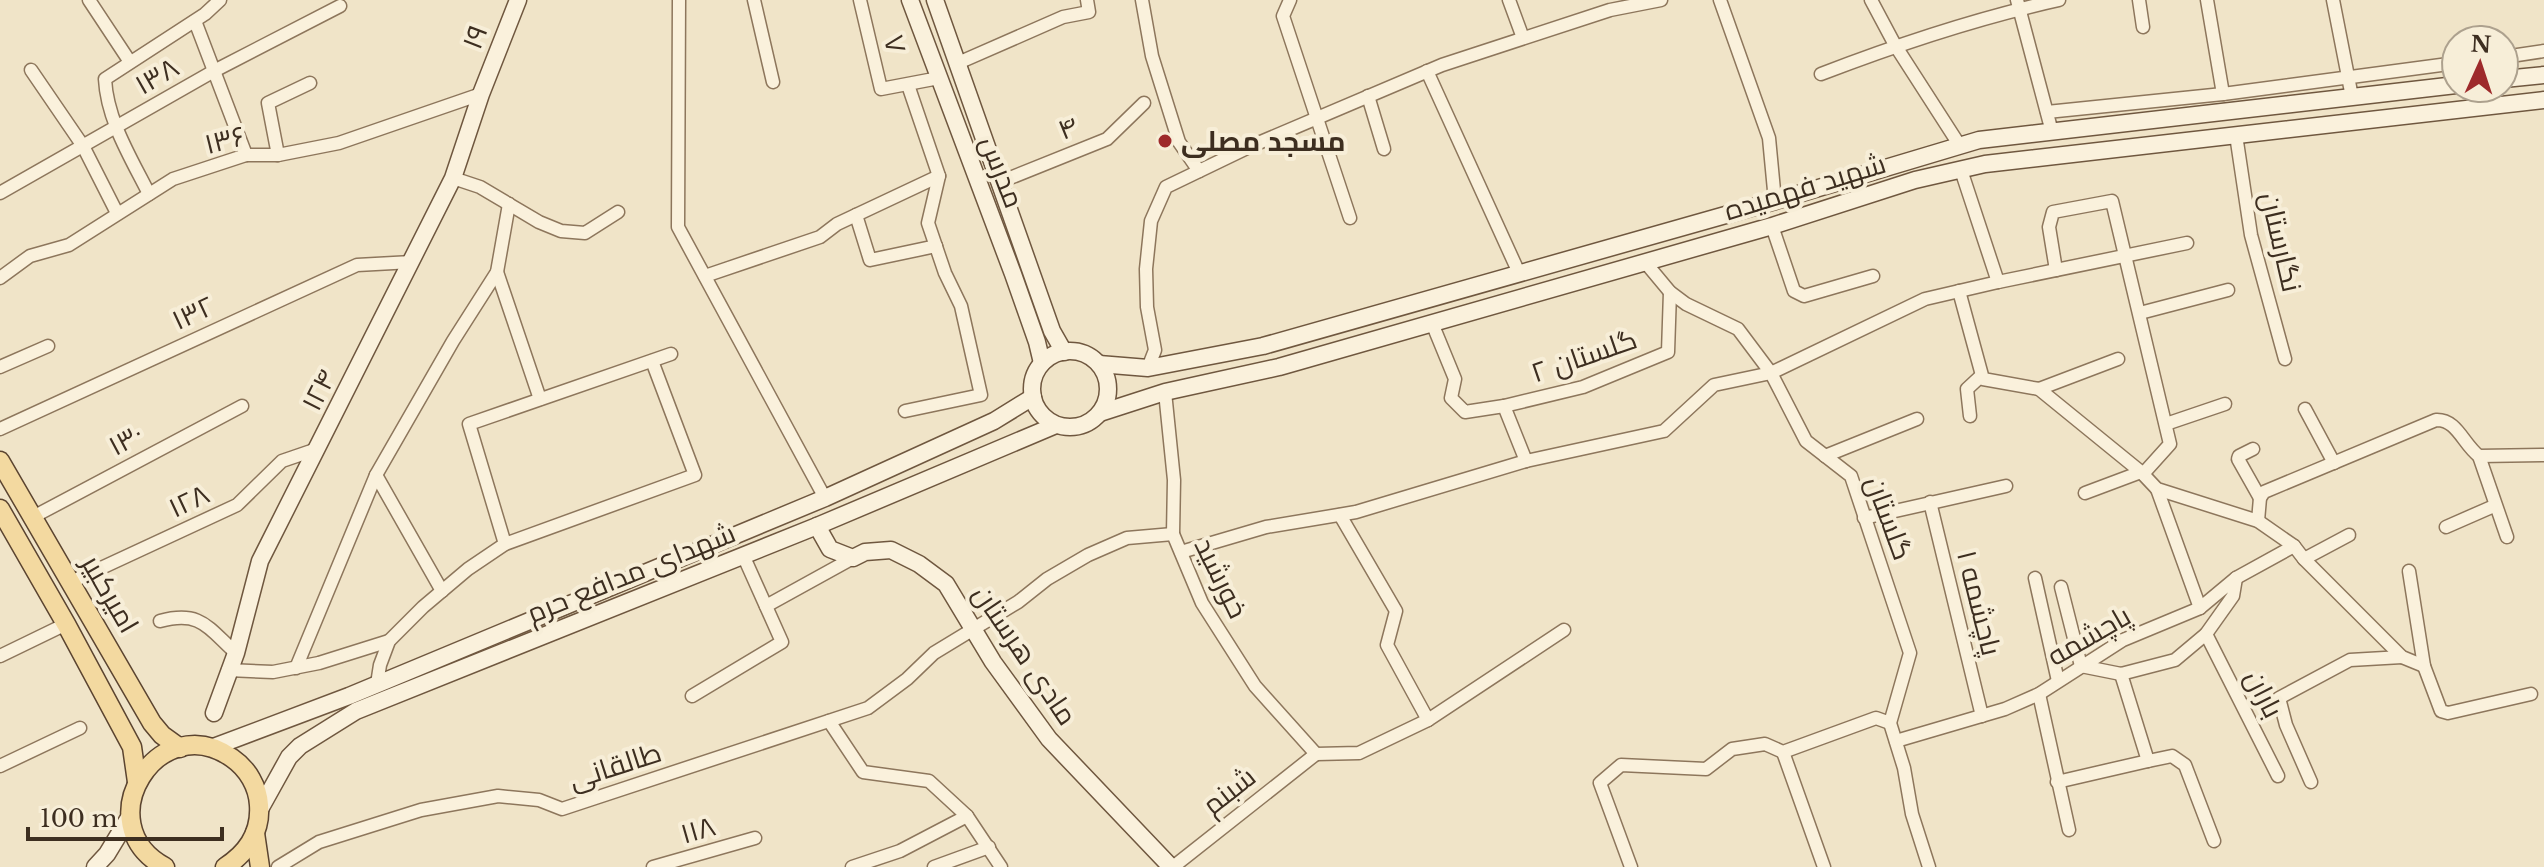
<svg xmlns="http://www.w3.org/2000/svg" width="2544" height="867" font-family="'Libre Baskerville',Cairo,serif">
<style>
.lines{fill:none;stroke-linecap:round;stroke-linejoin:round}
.street-casing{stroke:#8d765c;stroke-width:15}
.secondary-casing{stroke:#6f573f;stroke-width:19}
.primary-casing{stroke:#5b4430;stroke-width:21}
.street{stroke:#faf1dc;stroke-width:12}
.secondary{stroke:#faf1dc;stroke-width:16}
.primary{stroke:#f3d9a0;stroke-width:18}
.poi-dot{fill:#9e2a2b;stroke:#f7eed8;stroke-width:3}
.labels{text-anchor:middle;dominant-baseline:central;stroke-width:8;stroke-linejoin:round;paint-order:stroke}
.street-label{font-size:28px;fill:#3d2e20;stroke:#f7eed8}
.poi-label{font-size:28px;font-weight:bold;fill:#3d2e20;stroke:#f7eed8;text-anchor:start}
</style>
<rect width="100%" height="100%" fill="#f0e4c8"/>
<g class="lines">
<defs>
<g id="street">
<path d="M89,0l41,62"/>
<path d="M679,0l-1,227 147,271"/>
<path d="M754,0l19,82"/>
<path d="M860,0l21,89 58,-11"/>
<path d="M1142,0l10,56 27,86 20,29"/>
<path d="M1290,0l-7,16 67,202"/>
<path d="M1509,0l14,38"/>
<path d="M1720,0l49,138 6,63"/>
<path d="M1871,0l24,45 65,101"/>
<path d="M2017,0l35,132"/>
<path d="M2139,0l4,27"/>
<path d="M2207,0l16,94"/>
<path d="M2333,0l19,97"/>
<path d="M195,21l51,134"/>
<path d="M2504,57l40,-6"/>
<path d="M958,63l105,-46 26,-5 -2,-12"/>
<path d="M31,70l52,76 34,67"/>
<path d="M1427,71l92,202"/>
<path d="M1821,74c78,-30 156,-56 238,-74"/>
<path d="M1368,96l16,53"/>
<path d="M2047,112l176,-18 233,-31"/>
<path d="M2236,135l15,100 34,124"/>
<path d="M278,155l-10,-52 42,-20"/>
<path d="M453,178l27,9 59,35 22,9 24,2 33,-21"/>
<path d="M1000,182l107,-43 37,-36"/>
<path d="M0,193l214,-122 126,-65"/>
<path d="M149,194c-18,-36 -42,-74 -44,-115l100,-65 15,-14"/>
<path d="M856,215l14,45 66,-14"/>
<path d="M1772,226l22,65 10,5 69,-20"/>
<path d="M1645,262l25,30 16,12 52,25 33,44 35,68 45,35 59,177 -20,70 14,45 8,46 17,53"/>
<path d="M2056,270l-7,-43 4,-15 59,-11 58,243 -27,30"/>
<path d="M497,272l43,127"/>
<path d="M705,276l115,-39 17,-13 102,-48"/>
<path d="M0,278l30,-22 39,-11 104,-66 73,-24h32l61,-12 142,-49"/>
<path d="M1998,282l189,-39"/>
<path d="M1959,291l24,88 56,10 102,83 16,17 101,32 36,25 10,13 98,98 22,9"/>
<path d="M2140,313l88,-23"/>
<path d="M1432,323l23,56 -4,19 14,14 39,-6 22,55"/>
<path d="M0,367l48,-21"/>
<path d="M1148,368l7,-18 -8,-43 -1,-38 5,-48 15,-34 83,-40 193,-82 168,-55 51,-10"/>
<path d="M2039,389l79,-30"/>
<path d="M1165,392l9,88 -1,54 29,69 53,83 61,68"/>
<path d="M1504,406l79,-19 85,-35 2,-60"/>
<path d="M2305,409l29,54"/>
<path d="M905,411l76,-16 -20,-89 -16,-33 -17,-50 11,-47 -31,-91"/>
<path d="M1970,416l-3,-27 14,-13"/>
<path d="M2166,424l59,-20"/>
<path d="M0,429l357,-164 55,-3"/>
<path d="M2253,449l-14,7 -1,3 22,39"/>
<path d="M1825,456l92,-37"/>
<path d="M2479,456l28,81"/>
<path d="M376,475l66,116"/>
<path d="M2157,489l43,119"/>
<path d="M2085,493l56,-21"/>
<path d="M1930,502l52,214"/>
<path d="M1340,515l56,96 -9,34 41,75"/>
<path d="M33,517l209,-111"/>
<path d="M1864,518l142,-32"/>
<path d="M2258,521l2,-23 4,-6 172,-72c21,-1 27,24 43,36l65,-1"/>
<path d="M2446,527l48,-21"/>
<path d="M505,544l-36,-120 202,-70"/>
<path d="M1181,552l85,-25 90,-15 170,-51 138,-30 50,-46 57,-12 154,-74 73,-17 -37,-112"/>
<path d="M2304,559l45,-24"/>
<path d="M2409,571l15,95 17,45 7,2 83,-19"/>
<path d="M2035,578l23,103"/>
<path d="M71,582l166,-77 45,-44 35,-12"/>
<path d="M2061,587l20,79 40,8 54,-14 31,-26 27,-38 3,-18"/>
<path d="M766,606l87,-48"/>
<path d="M160,621c41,-11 48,7 76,32"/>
<path d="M2206,634l72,142"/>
<path d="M0,656l66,-32"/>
<path d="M296,668l80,-193 77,-134 44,-69 12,-68"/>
<path d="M228,670l45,2 46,-9 70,-22"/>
<path d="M377,684l3,-19 9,-24 34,-34 45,-38 37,-25 190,-69 -43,-114"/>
<path d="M2039,694l30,136"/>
<path d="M692,696l90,-54 -39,-87"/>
<path d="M829,721l34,51 66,9 38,35 34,51"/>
<path d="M1896,741l109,-32 34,-15 84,-54 77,-32 36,-30 58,-32"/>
<path d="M1783,752l41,115"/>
<path d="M1316,754l43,-1 69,-33 136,-90"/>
<path d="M2148,761l24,-5 13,9 29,76"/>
<path d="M0,766l80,-38"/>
<path d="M2057,782l91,-21 -27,-87"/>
<path d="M2311,782l-25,-57 -7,-27 71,-38 52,-3"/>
<path d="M278,867l41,-25 102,-32 77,-14 41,4 23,9 306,-101 39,-29 27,-26 84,-51 29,-23 41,-24 39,-17 46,-4"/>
<path d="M653,867l102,-29"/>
<path d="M852,867l48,-16 67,-35"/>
<path d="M934,867l55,-20"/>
<path d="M1173,867l143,-113"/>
<path d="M1631,867l-31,-84 21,-18 85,4 26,-20 33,-5 18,8 93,-34 14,5"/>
</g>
<g id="secondary">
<path d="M910,0l103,274 24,68 5,21"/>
<path d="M935,0l117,331 12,21"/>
<path d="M2504,79l40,-4"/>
<circle cx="1070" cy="389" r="38"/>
<path d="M1099,364l49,4 115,-22 512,-145 204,-61 477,-55"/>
<path d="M1100,413l65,-21 114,-25 493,-141 143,-46 70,-16 559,-64"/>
<path d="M817,526l13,23 23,9 12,-6 26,-2 28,14 27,20 47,78 56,77 122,128"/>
<path d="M214,713l22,-60 24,-92 193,-383 28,-84 37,-94"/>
<path d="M211,748l138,-52 476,-198 169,-77 39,-24"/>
<path d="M259,811l30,-54 11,-11 56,-35 461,-185 239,-101"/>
<path d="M95,867l12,-13 23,-38"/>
</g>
<g id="primary">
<path d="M0,461l152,262 10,12 18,13"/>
<path d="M0,509l66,115 66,123 5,35"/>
<path d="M255,833l5,34"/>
<path d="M165,867c-80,-43 -6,-161 67,-109 16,11 26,29 27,47 2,27 -12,48 -34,62"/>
</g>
</defs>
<use href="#street" class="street-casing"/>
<use href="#secondary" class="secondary-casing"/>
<use href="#primary" class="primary-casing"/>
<use href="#street" class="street"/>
<use href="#secondary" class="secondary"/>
<use href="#primary" class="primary"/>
</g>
<circle class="poi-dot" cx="1165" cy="141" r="8"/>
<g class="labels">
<g class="street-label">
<text transform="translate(475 37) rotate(-69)">۱۹</text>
<text transform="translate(895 44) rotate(77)">۷</text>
<text transform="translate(157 76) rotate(-30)">۱۳۸</text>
<text transform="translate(1068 128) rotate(-22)">۴</text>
<text transform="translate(225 140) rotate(-14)">۱۳۶</text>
<text transform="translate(1002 172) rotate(69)">مدرس</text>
<text transform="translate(1805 187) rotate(-17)">شهید فهمیده</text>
<text transform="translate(2281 242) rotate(77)">نگارستان</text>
<text transform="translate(193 313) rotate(-25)">۱۳۲</text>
<text transform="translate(1584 356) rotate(-19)">گلستان ۲</text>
<text transform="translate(319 390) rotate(-63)">۱۲۴</text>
<text transform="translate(126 440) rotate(-28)">۱۳۰</text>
<text transform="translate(189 501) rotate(-25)">۱۲۸</text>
<text transform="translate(1889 518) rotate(70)">گلستان</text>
<text transform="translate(631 573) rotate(-22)">شهدای مدافع حرم</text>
<text transform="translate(1221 578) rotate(64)">خورشید</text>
<text transform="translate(110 594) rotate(60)">امیرکبیر</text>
<text transform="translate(1979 603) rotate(76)">پاچشمه ۱</text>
<text transform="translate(2089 636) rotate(-30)">پاچشمه</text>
<text transform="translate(1025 655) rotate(56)">مادی هرستان</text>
<text transform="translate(2264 694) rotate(63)">باران</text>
<text transform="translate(615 766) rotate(-18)">طالقانی</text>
<text transform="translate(1229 791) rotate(-38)">شبنم</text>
<text transform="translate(698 830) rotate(-16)">۱۱۸</text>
</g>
<g class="poi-label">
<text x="1181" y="141">مسجد مصلی</text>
</g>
</g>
<g transform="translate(2480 64) rotate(3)"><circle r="38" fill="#f7eed8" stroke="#ada18e" stroke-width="2"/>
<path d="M0-6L14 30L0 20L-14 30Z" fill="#9e2a2b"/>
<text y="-12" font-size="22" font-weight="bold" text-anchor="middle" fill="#3d2e20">N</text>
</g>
<path d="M28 827v12h194v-12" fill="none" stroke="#3d2e20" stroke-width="4"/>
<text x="40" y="827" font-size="24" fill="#3d2e20" stroke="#f7eed8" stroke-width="6" paint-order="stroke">100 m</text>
</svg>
